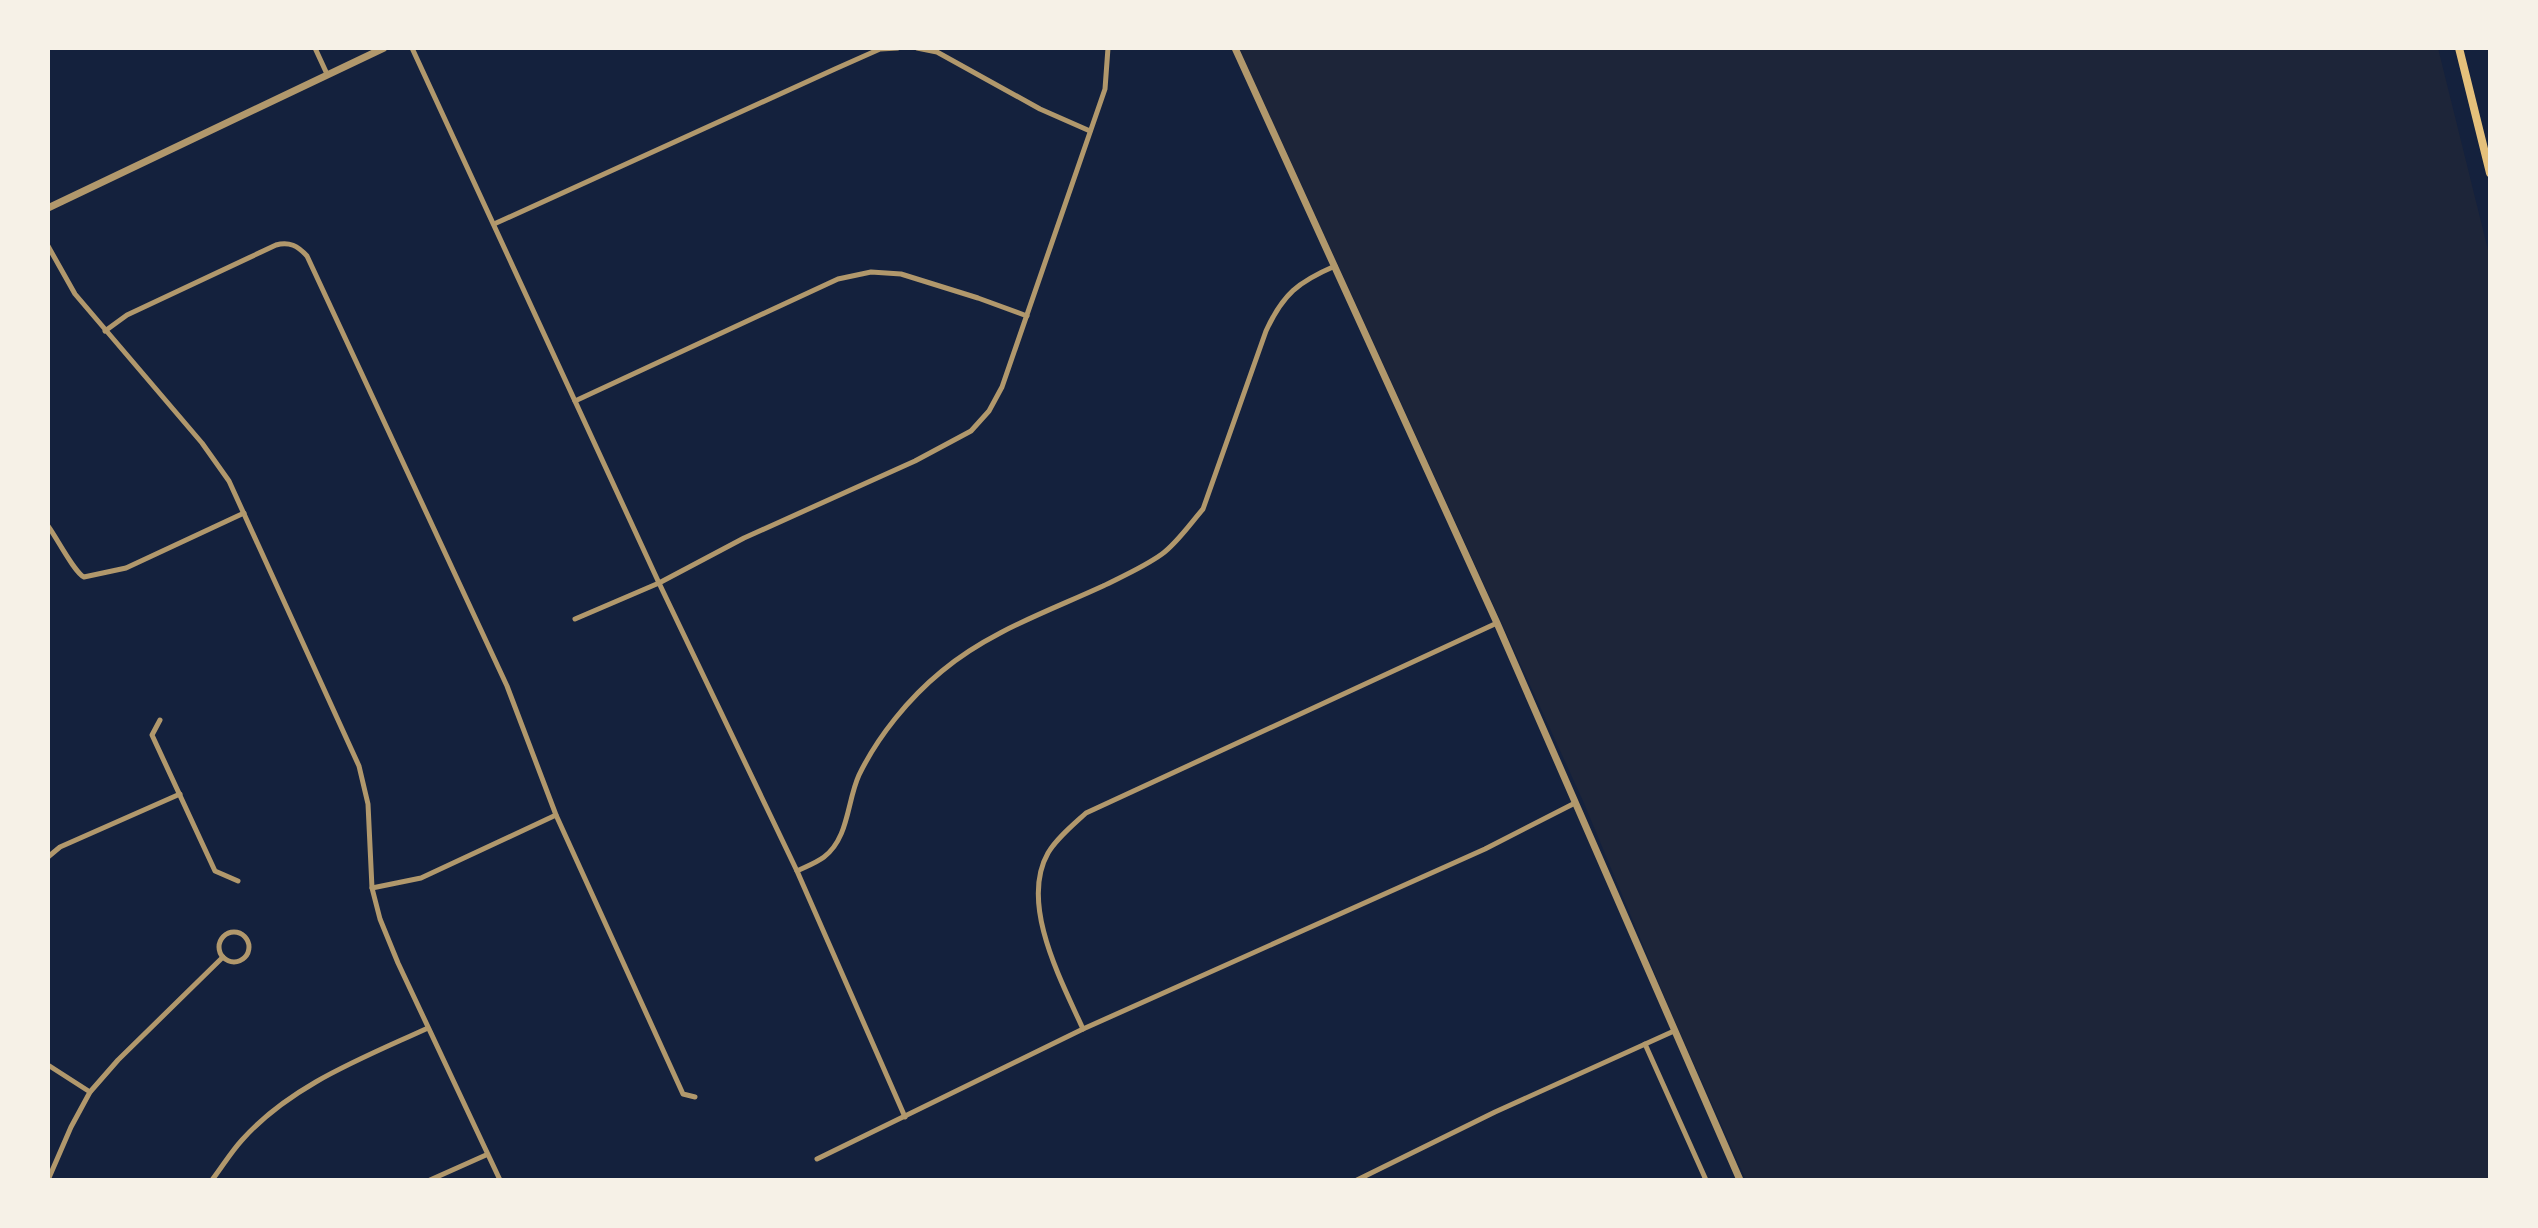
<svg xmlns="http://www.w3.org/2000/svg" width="2538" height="1228" font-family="'Fira Sans',sans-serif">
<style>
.green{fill:#1d2539}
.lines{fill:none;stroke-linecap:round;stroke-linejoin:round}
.minor{stroke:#b1986c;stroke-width:5}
.tertiary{stroke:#b1986c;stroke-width:7}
.secondary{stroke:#e5c07b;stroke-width:8}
</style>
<rect width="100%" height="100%" fill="#14213d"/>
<path class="green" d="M1239,48h1199l52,210v922h-744l-76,-170 -87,-209z"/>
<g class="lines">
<g class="minor">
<path d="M315,48l12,26"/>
<path d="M412,48l247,535 138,288 108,246"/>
<path d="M917,48l20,4 103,57 50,22"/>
<path d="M494,224l341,-155 45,-20 18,-1"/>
<path d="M48,246l27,48 127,149 27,38 130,285 9,38 4,84 8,31 18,44 102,217"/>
<path d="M105,331l22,-16 149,-70c13,-4 22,1 31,11l200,430 49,129 127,279 12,3"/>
<path d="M575,401l263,-122 33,-7 30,2 77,24 49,18"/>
<path d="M48,526c9,12 26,46 36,51l42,-9 118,-55"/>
<path d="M575,619l84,-36 85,-45 171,-77 56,-30 18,-20 13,-24 103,-298 3,-41"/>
<path d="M160,720l-8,15 63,136 23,10"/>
<path d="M48,857l12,-10 120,-53"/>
<path d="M797,871c8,-4 19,-8 27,-14 25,-19 23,-56 35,-82 19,-39 50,-77 83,-104 46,-39 107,-60 161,-85 20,-10 41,-19 59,-32 15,-11 28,-30 41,-45l63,-178c17,-37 32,-49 69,-65"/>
<path d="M372,888l49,-10 135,-63"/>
<circle cx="234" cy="947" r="15"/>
<path d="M1083,1029c-21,-47 -64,-125 -35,-176 9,-15 25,-28 38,-40l411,-190"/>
<path d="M1645,1044l61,136"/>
<path d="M48,1065l42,27"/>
<path d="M817,1159l266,-130 402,-180 90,-46"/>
<path d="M48,1180l23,-53 19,-35 28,-32 105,-103"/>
<path d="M212,1180c10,-13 19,-28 30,-40 49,-55 121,-82 186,-112"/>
<path d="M430,1180l56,-25"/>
<path d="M1357,1180l138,-68 179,-81"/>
</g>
<g class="tertiary">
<path d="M1235,48l262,575 243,557"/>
<path d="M48,208l336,-160"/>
</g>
<path class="secondary" d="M2459,48l31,125"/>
</g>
<rect width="2538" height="1228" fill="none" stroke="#f6f1e7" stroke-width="100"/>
</svg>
